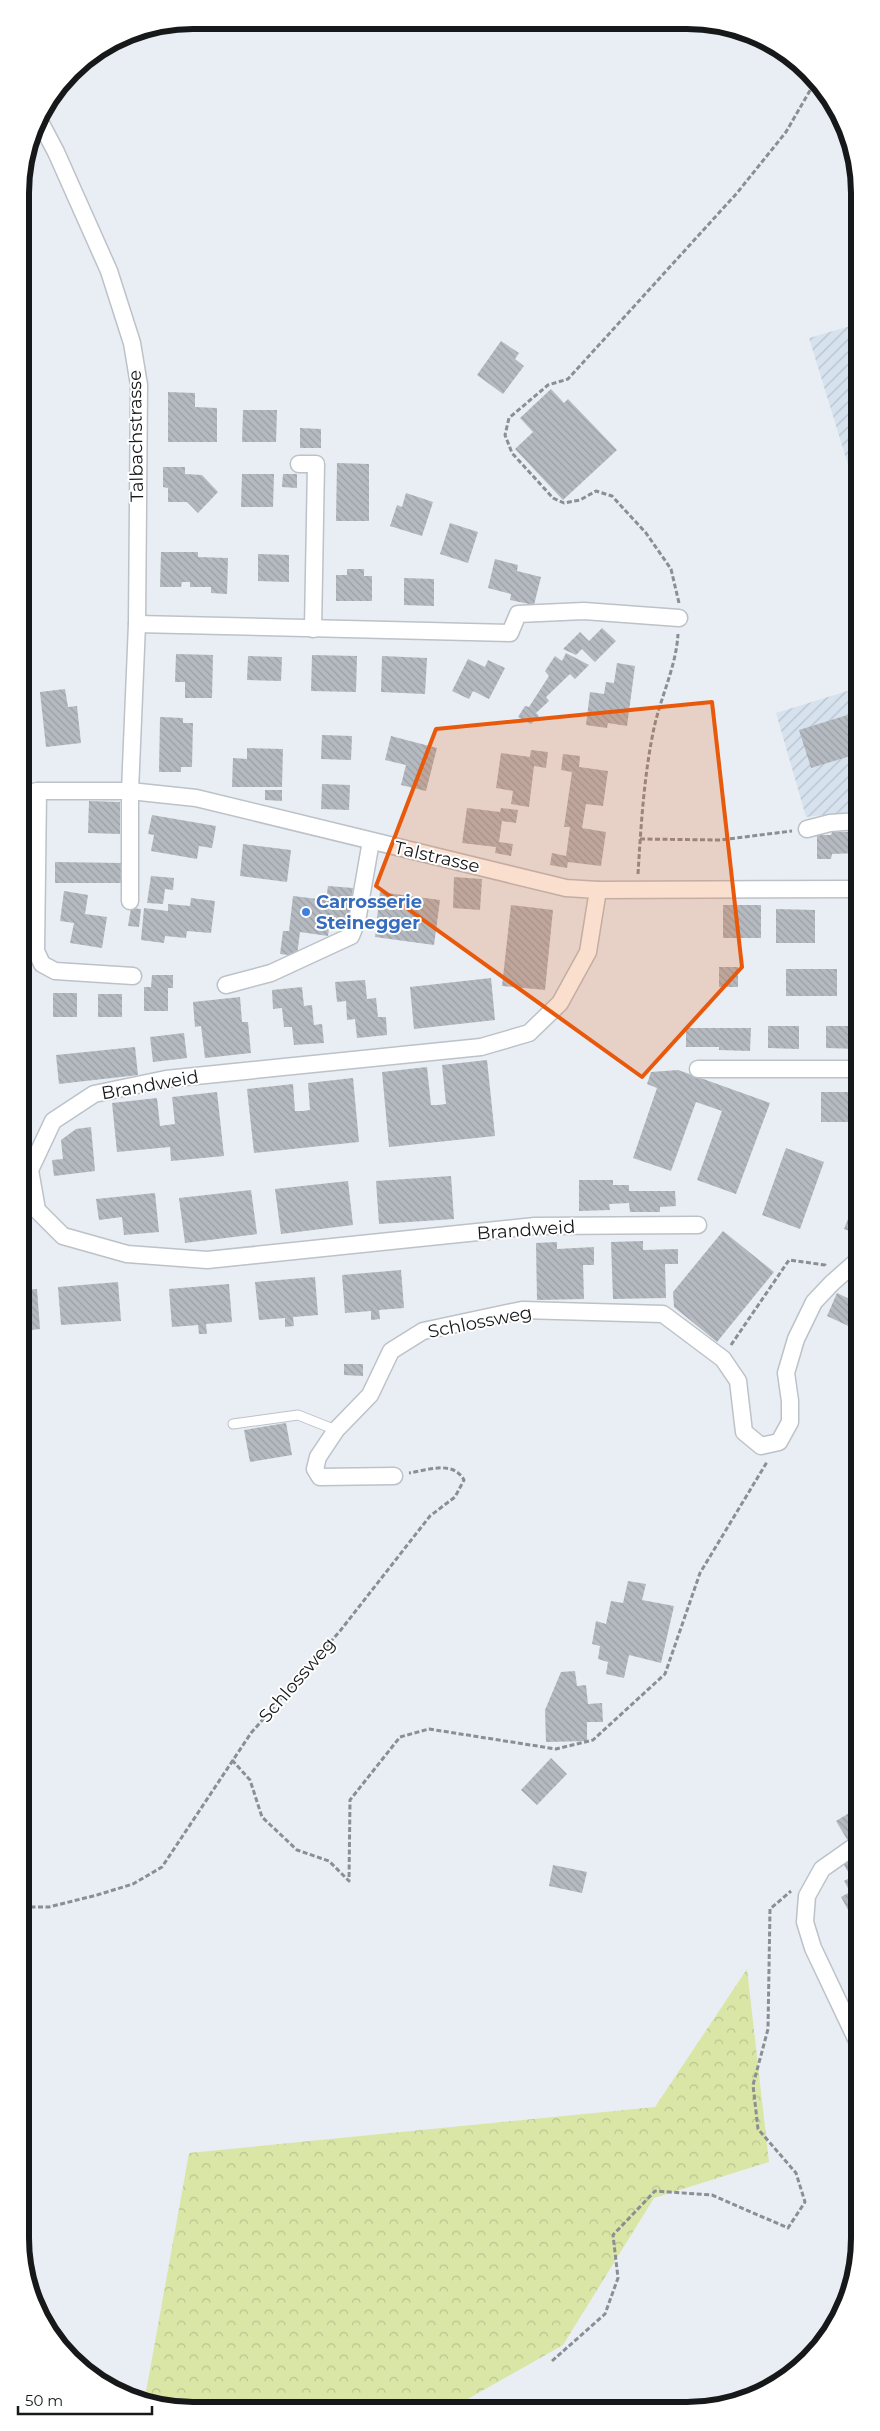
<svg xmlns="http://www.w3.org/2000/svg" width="880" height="2431" font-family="Montserrat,sans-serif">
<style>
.industrial{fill:url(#industrial-furrows)}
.forest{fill:url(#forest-crowns)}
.building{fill:url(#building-back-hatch)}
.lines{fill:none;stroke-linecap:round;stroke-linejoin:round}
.lane-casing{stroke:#bcc2c8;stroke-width:11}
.street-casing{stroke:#bcc2c8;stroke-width:19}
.path{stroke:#8a8f93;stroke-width:3;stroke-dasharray:5 2.5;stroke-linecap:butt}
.lane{stroke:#fff;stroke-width:9}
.street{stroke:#fff;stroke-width:16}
.marked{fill:#e8590c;fill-opacity:0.2;stroke:#e8590c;stroke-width:4;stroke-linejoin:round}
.shop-dot{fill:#3f7fe0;stroke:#fff;stroke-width:2}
.labels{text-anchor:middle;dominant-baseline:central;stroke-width:4;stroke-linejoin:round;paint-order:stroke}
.street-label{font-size:18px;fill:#16181a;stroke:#fff}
.shop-label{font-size:18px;font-weight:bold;fill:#366cbe;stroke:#fff;text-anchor:start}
.rim{fill:none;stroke:#16181a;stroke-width:6}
</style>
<defs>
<pattern id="industrial-furrows" width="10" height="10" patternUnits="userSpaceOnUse" patternTransform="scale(1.25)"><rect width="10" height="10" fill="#d7e2ef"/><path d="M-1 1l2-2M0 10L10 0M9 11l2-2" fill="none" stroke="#b8c1cc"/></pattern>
<pattern id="forest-crowns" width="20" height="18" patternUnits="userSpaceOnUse" patternTransform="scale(1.25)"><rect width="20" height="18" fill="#dae6a6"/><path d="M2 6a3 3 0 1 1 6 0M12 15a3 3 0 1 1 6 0" fill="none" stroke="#bac58e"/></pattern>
<pattern id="building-back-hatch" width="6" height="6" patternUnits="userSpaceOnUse" patternTransform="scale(1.25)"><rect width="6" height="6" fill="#b5bac1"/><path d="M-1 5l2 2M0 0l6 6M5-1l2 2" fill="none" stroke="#9b9fa5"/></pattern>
</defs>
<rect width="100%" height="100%" fill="#e8eef4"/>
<g class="industrial">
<path d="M857,324v170l-48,-156z"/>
<path d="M857,688l1,123 -52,6 -30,-104z"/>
</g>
<path class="forest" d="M747,1969l22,193 -115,36 -91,147 -111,63h-292l-16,-5 45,-250 466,-46z"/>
<g class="building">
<path d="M501,341l18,12 -4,6 9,7 -21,28 -26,-19z"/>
<path d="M551,389l13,14 4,-4 49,51 -54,50 -48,-51 18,-17 -13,-14z"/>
<path d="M168,392l27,1v14l22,1v34h-49z"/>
<path d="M243,410h34l-1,32h-34z"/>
<path d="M300,428l21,1v19h-21z"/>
<path d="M337,463l32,1v57h-33z"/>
<path d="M163,467h22v7l17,1 16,17 -20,21 -11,-11h-19v-14l-5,-1z"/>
<path d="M242,474h32l-1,33h-32z"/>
<path d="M283,474h14v14l-15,-1z"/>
<path d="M406,493l27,9 -11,34 -32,-10 7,-21 5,2z"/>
<path d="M450,523l28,9 -10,31 -28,-9z"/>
<path d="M161,552h37v5l30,1 -1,36 -16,-1v-6h-21v-5h-8l-1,5h-21z"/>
<path d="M258,554l31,1v27l-31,-1z"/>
<path d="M495,559l23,6 -1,6 24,6 -7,28 -24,-5 1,-6 -23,-6z"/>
<path d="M347,569h17v7h8v25h-36v-26h11z"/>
<path d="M404,578l30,1v27l-30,-1z"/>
<path d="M602,628l14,13 -21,21 -13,-13 -6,6 -13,-6 17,-17 9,9z"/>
<path d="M566,653l23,12 -14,14 -5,-5 -24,23 3,4 -13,12 3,3 -8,8 -13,-7 7,-11 4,1 20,-31 -4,-5 10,-15 7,5z"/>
<path d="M176,654l37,1 -1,43h-27v-16h-10z"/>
<path d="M312,655l45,1 -1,36 -45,-1z"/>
<path d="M248,656l34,1 -1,24 -34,-1z"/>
<path d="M382,656l45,2 -2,36 -44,-2z"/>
<path d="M468,659l17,8 3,-7 17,8 -16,31 -16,-8 -4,8 -17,-8z"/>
<path d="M617,663l18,3 -8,60 -19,-3 -1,5 -21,-3 4,-33 14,2 2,-12 8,1z"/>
<path d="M65,689l3,18 9,-1 4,37 -35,4 -6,-55z"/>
<path d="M857,712v42l-46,14 -12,-38z"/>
<path d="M160,717l23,1v5h10l-1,44h-11v5h-22z"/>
<path d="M322,735l30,1 -1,24 -30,-1z"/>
<path d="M391,736l46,12 -11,43 -25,-6 5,-20 -21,-5z"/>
<path d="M247,748l36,1 -1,38h-50l1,-29 14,1z"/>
<path d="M531,750l17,2 -2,16 -12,-2 -5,41 -18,-3 2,-13 -17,-3 5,-35 29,4z"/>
<path d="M563,754l17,2 -1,11 29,4 -5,35 -17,-2 -4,24 24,4 -5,34 -33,-4 -1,6 -17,-3 2,-12 14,3 4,-29h-6l8,-55 -11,-2z"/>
<path d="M322,784l28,1 -1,25 -28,-1z"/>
<path d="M265,790h17v11l-17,-1z"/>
<path d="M89,801l31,1v32l-32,-1z"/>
<path d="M467,808l33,4 1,-4 17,2 -2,13 -14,-2 -3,21 14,2 -2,12 -16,-3 1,-6 -34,-4z"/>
<path d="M152,815l64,11 -4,22 -13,-2 -2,13 -46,-8 3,-16 -6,-1z"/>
<path d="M832,832h26v21l-26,1 -1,5h-14v-24h14z"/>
<path d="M243,844l48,6 -4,32 -47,-6z"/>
<path d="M55,862l67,1v20h-67z"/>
<path d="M151,876l23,2 -1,12 -8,-1 -2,15 -16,-1z"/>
<path d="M454,877l28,2 -2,31 -27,-2z"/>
<path d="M328,886l25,2 -4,35 -19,-2 -2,15 -28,-4 -3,24 -17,-2 3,-23h6l4,-35 33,4z"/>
<path d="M64,891l24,4 -3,19 22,3 -5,31 -32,-5 4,-20 -14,-2z"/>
<path d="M380,892l60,8 -6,45 -59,-8z"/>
<path d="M191,898l24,3 -4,32 -24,-2 -1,7 -21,-2 -1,7 -23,-3 3,-32 24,3v-7l22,2z"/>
<path d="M511,905l42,5 -8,80 -43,-4z"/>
<rect x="723" y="905" width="38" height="33"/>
<path d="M131,908l10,1 -2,18 -11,-1z"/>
<path d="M776,909l39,1v33h-39z"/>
<rect x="855" y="910" width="3" height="26"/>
<rect x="719" y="967" width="19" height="20"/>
<rect x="786" y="969" width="51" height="27"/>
<rect x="855" y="969" width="3" height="27"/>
<path d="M152,975h21v13h-5v23h-24v-24h7z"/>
<path d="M491,978l4,42 -81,9 -4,-42z"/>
<path d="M365,980l2,19 9,-1 2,19h8l1,18 -30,3 -2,-19 -8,1 -1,-19 -9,1 -2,-20z"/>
<path d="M302,987l2,19 8,-1 2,20 8,-1 2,19 -30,2 -2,-18h-8l-2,-19 -9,1 -1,-19z"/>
<rect x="53" y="993" width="24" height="24"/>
<rect x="98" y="994" width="24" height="23"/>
<path d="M240,997l2,25h6l3,31 -46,5 -4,-32 -6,1 -2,-25z"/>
<path d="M768,1026h31v23l-31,-1z"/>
<path d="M826,1026h32v23l-32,-1z"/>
<path d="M686,1028h65l-1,23 -31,-1v-3h-33z"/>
<path d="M184,1033l3,25 -34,4 -3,-25z"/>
<path d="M135,1047l3,28 -79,9 -3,-29z"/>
<path d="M487,1060l8,76 -106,11 -7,-75 45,-5 4,38h7l8,-1 -4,-39z"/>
<path d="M678,1070l92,33 -34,91 -39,-14 25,-69 -26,-9 -25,69 -38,-13 24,-70 -10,-4 4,-12z"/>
<path d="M353,1078l6,64 -105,11 -7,-64 46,-5 2,27h8l7,-1 -2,-27z"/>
<path d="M217,1092l7,64 -53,5 -1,-14 -53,5 -5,-49 45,-5 3,28 7,-1 8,-1 -3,-27z"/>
<path d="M821,1092h36l-1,30h-35z"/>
<path d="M91,1127l4,44 -41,5 -2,-16 11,-1 -2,-19 15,-11z"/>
<path d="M786,1148l38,14 -24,67 -38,-14z"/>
<path d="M451,1176l3,43 -75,5 -3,-43z"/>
<path d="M579,1180h34v5h16v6h46l1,15 -16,1v5h-30l-1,-9 -20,1 1,6 -31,1z"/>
<path d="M348,1181l5,44 -72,9 -6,-45z"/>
<path d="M251,1190l6,44 -72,9 -6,-45z"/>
<path d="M155,1193l4,39 -35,3 -2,-18 -23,3 -3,-21z"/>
<path d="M854,1204l4,1v29l-14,-5z"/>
<path d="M723,1231l51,41 -57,70 -43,-35 -1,-15z"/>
<path d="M643,1241v9l35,-1v15h-13l1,34 -53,1 -2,-57z"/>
<path d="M557,1242v7l37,-2v18h-11l1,34 -47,1 -1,-57z"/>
<path d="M401,1270l3,38 -25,2 1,9 -9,1v-9l-26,2 -3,-38z"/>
<path d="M315,1277l3,38 -25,2 1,9 -9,1v-9l-26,2 -4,-38z"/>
<path d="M118,1282l3,39 -60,4 -3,-38z"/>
<path d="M229,1284l3,38 -26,2 1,10h-8l-1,-9 -26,2 -3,-38z"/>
<path d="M37,1289l3,40 -18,2v-41z"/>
<path d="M837,1293l21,10 -1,27 -30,-14z"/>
<path d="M344,1364h19v12l-19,-1z"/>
<path d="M286,1423l6,32 -42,7 -6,-32z"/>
<path d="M628,1581l18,3 -4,16 32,6 -13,57 -32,-8 -5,23 -18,-4 2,-12 -10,-3 2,-13 -8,-2 4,-23 10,3 5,-23 12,2z"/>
<path d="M575,1671l2,15 9,-1 2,19 14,-1 1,19h-16v19l-41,1 -1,-32 16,-38z"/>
<path d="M551,1758l16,16 -30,31 -16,-15z"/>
<path d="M859,1807v27l-11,7 -12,-20z"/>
<path d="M859,1854v50l-11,6 -7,-13 9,-5 -6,-11 7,-4 -8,-14z"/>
<path d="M553,1865l34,7 -5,21 -33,-7z"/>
</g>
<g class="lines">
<defs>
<path id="lane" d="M233,1424l65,-9 38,15"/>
<g id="street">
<path d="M38,118l18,34 53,119 23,72 7,42 -2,239 -7,167v110"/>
<path d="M299,464h17l-3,165"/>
<path d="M137,624l373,9 8,-19 66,-3 95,7"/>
<path d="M38,791l-2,160 6,13 13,7 78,5"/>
<path d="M21,794l17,-3h92l66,7 370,90 32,2 260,-1"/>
<path d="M807,829l23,-6 28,-2"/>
<path d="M598,890l-10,62 -28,51 -31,30 -48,14 -315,32 -72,15 -41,27 -23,49 7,40 26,26 64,18 80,6 328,-34 163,-1"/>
<path d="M226,985l45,-12 80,-37 6,-15 14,-80"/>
<path d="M698,1069h160"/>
<path d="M394,1476l-74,1 -5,-8 3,-12 18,-27 34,-35 21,-44 32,-20 99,-21 141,4 60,45 15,22 6,51 17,14 18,-4 11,-20v-21l-4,-28 10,-34 18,-37 18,-19 26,-23"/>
<path d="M859,1843l-37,26 -15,27 -2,26 8,26 46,97"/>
</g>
</defs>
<use href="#lane" class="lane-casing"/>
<use href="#street" class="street-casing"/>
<g class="path">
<path d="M679,603l-8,-34 -25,-36 -34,-37 -16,-5 -16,9 -16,3 -11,-5 -41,-45 -7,-18 4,-17 39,-33 20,-6 169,-186 49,-61 30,-52"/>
<path d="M640,839l80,1 72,-9"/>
<path d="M638,874c3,-49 6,-99 16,-146 7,-32 22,-61 24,-94"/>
<path d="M731,1345l58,-85 36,5 1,3"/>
<path d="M232,1760l18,20 12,37 35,33 32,11 20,20 1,-81 50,-63 29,-8 127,20 37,-9 72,-66 35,-101 67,-111"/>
<path d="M23,1907h26l48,-12 36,-11 29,-17 89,-134 89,-102 90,-115 25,-19 9,-17c-11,-20 -36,-10 -55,-7"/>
<path d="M23,2037v8"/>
<path d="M552,2361l53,-47 13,-36 -5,-43 42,-44 57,4 76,33 17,-26 -9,-29 -38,-44 -5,-44 15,-56 2,-120 21,-18"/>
</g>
<use href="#lane" class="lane"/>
<use href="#street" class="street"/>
</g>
<path class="marked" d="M712,702l30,265 -100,110 -266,-191 60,-157z"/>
<circle class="shop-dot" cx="306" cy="912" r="5"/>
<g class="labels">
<g class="street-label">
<text transform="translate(136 436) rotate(-91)">Talbachstrasse</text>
<text transform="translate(437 857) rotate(13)">Talstrasse</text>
<text transform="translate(150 1085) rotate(-10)">Brandweid</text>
<text transform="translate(526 1230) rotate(-4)">Brandweid</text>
<text transform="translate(480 1322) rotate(-11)">Schlossweg</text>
<text transform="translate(297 1680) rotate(-49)">Schlossweg</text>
</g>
<g class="shop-label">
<text x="316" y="902">Carrosserie<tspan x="316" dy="21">Steinegger</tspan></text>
</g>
</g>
<path d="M0 0H880V2431H0ZM193 29H687A164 164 0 0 1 851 193V2238A164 164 0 0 1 687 2402H193A164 164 0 0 1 29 2238V193A164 164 0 0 1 193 29Z" fill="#fff" fill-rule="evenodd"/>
<path class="rim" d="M193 29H687A164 164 0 0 1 851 193V2238A164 164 0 0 1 687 2402H193A164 164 0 0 1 29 2238V193A164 164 0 0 1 193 29Z"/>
<path d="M18 2406v8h134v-8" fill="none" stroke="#16181a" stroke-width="2.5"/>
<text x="25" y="2406" font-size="15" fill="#16181a" stroke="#ffffff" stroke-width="4" paint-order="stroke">50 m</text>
</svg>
